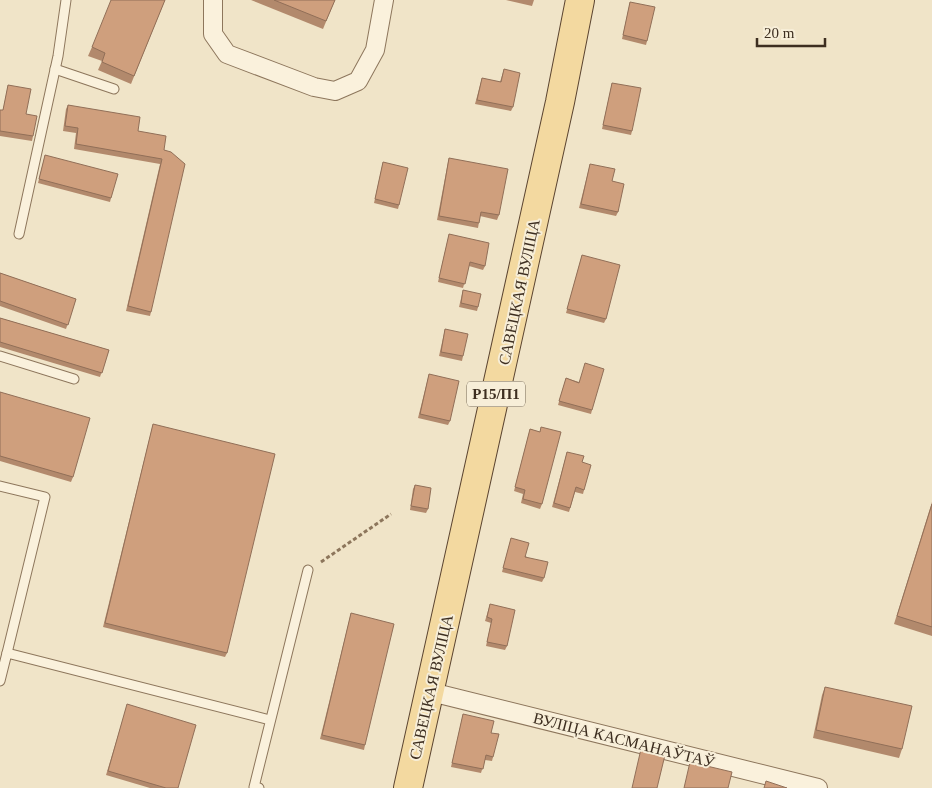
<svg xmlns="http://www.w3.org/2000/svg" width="932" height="788" font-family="'Times New Roman',serif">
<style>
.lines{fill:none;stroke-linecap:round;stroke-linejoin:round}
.lane-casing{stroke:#8d765c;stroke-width:11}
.street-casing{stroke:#8d765c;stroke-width:20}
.primary-casing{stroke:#5b4430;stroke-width:30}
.path{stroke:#8d765c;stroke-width:3;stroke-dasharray:4 2.5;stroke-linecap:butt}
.lane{stroke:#faf1dc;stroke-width:9}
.street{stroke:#faf1dc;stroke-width:18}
.primary{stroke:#f3d9a0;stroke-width:28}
.wall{fill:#b2896c}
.building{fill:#cf9f7d;stroke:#916f58}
.labels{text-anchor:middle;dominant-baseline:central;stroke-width:4;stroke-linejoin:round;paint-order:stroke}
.shield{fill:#f7eed8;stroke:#756857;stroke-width:1}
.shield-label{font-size:15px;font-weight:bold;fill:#3d2e20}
.street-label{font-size:16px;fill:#3d2e20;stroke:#f7eed8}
</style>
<rect width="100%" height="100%" fill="#f0e4c8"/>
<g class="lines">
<defs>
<g id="lane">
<path d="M55,69l59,20"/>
<path d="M19,234l39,-178 8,-56"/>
<path d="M0,356l74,23"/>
<path d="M0,486l45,11 -38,156"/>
<path d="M0,681l7,-28 263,67"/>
<path d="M259,788l-5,-1 54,-217"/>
</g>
<g id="street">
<path d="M213,0v34l14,20 87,33 21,4 23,-10 17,-31 9,-50"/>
<path d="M431,692l387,96"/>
</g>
<path id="primary" d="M408,788l152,-686 20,-102"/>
</defs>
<use href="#lane" class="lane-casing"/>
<use href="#street" class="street-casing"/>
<use href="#primary" class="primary-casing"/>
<path class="path" d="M321,562l70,-48"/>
<use href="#lane" class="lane"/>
<use href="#street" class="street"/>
<use href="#primary" class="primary"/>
</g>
<g class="wall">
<path d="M165,0l-34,84 -33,-14 4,-9 -14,-5 4,-9z"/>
<path d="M251,0h84l-12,29z"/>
<path d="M506,0h28l-2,6z"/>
<path d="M630,2l17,39 -1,4 -24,-6z"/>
<path d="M504,69l9,38 -2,4 -36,-7 7,-26 18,4z"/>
<path d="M612,83l20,48 -1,4 -29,-6z"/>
<path d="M8,85l18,29 7,22 -1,5 -32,-5v-26h3z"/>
<path d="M68,105l70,26 26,19 -13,162 -1,4 -24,-5 34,-147 -86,-15 2,-16 -13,-2 3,-22z"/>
<path d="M45,155l66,43 -1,4 -72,-19z"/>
<path d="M449,158l50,57 -2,5 -17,-4 -2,12 -41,-8 11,-58z"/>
<path d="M383,162l16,43 -1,4 -24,-6z"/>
<path d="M590,164l28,48 -2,4 -37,-8z"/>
<path d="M449,234l36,32 -2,4 -14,-4 -6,22 -25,-6z"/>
<path d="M582,255l24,64 -2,4 -38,-10z"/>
<path d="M0,273l76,26 -10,30 -66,-23z"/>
<path d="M463,290l15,17 -1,4 -18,-4z"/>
<path d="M0,318l109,32 -9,27 -100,-30z"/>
<path d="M445,329l18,27 -1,5 -23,-5z"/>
<path d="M429,374l21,47 -2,4 -30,-7z"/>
<path d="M566,378l13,4 13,28 -1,4 -33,-9z"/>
<path d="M0,392l73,85 -2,5 -71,-21z"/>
<path d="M153,424l74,229 -2,4 -122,-30z"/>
<path d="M541,427l1,77 -2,5 -19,-6 2,-9 -9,-3 16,-62 10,3z"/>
<path d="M567,452l15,10 2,28 -1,4 -8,-2 -6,20 -17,-5z"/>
<path d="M415,485l13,24 -2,4 -16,-3 3,-21z"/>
<path d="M932,502v134l-38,-12z"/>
<path d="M511,538l33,40 -2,4 -40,-10z"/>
<path d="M490,604l17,42 -2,4 -19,-4 5,-23 -6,-2z"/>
<path d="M351,613l14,132 -1,5 -44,-11z"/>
<path d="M825,687l77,62 -3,9 -86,-20 9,-43z"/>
<path d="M126,709l52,79h-28l-44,-13z"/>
<path d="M463,714l28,19 2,24 -1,4 -7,-1 -4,13 -30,-6z"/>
</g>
<g class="building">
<path d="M111,0h54l-31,76 -32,-14 3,-9 -13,-6z"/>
<path d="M274,0h61l-9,21z"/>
<path d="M630,2l25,5 -8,34 -24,-6z"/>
<path d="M504,69l16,4 -7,34 -36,-7 5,-22 19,4z"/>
<path d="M612,83l29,5 -9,43 -29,-6z"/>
<path d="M8,85l23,4 -5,25 11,2 -4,20 -33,-5v-21h3z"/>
<path d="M68,105l72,12 -2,14 28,5 -2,14 7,2 14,12 -34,148 -23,-6 34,-147 -86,-15 2,-16 -13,-2z"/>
<path d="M45,155l73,19 -7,24 -72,-19z"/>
<path d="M449,158l59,11 -9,46 -18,-3 -2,11 -40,-7z"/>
<path d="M383,162l25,6 -9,37 -24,-6z"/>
<path d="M590,164l25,5 -3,12 12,3 -6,28 -37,-8z"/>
<path d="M449,234l40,9 -4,23 -15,-4 -5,22 -26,-6z"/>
<path d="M582,255l38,10 -14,54 -39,-10z"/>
<path d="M0,273l76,26 -8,26 -68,-24z"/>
<path d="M463,290l18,4 -3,13 -17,-4z"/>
<path d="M0,318l109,32 -7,23 -102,-31z"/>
<path d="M445,329l23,5 -5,22 -22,-4z"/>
<path d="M585,363l19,6 -12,41 -33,-9 7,-23 13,5z"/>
<path d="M429,374l30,7 -9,40 -30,-7z"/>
<path d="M0,392l90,26 -17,59 -73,-21z"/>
<path d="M153,424l122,30 -48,199 -122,-30z"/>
<path d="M541,427l20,5 -19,72 -19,-5 2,-9 -10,-3 15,-58 10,3z"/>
<path d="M567,452l17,4 -2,6 9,3 -7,25 -8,-3 -6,21 -16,-5z"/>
<path d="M415,485l16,3 -3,21 -17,-3z"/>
<path d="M932,504v123l-35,-11z"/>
<path d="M511,538l18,5 -4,14 23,5 -4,16 -41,-10z"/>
<path d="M490,604l25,6 -8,36 -20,-4 5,-23 -5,-2z"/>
<path d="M351,613l43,11 -29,121 -43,-10z"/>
<path d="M825,687l87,19 -10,43 -86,-19z"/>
<path d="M127,704l69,21 -18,63h-12l-58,-17z"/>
<path d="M463,714l31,7 -3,12 8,1 -6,23 -7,-2 -3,14 -31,-6z"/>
<path d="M641,749l24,6 -8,33h-25z"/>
<path d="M690,762l42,10 -4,16h-44z"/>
<path d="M766,781l21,7h-23z"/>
</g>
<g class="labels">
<rect class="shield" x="467" y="381.5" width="58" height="25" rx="4"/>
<g class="shield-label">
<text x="496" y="394">Р15/П1</text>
</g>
<g class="street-label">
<text transform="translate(519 292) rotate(-78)">САВЕЦКАЯ ВУЛІЦА</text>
<text transform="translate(431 687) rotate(-77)">САВЕЦКАЯ ВУЛІЦА</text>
<text transform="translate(624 740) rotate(14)">ВУЛІЦА КАСМАНАЎТАЎ</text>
</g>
</g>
<path d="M757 38v8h68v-8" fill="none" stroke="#3d2e20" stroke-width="2.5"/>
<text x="764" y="38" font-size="15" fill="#3d2e20" stroke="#f7eed8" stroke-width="4" paint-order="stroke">20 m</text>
</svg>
